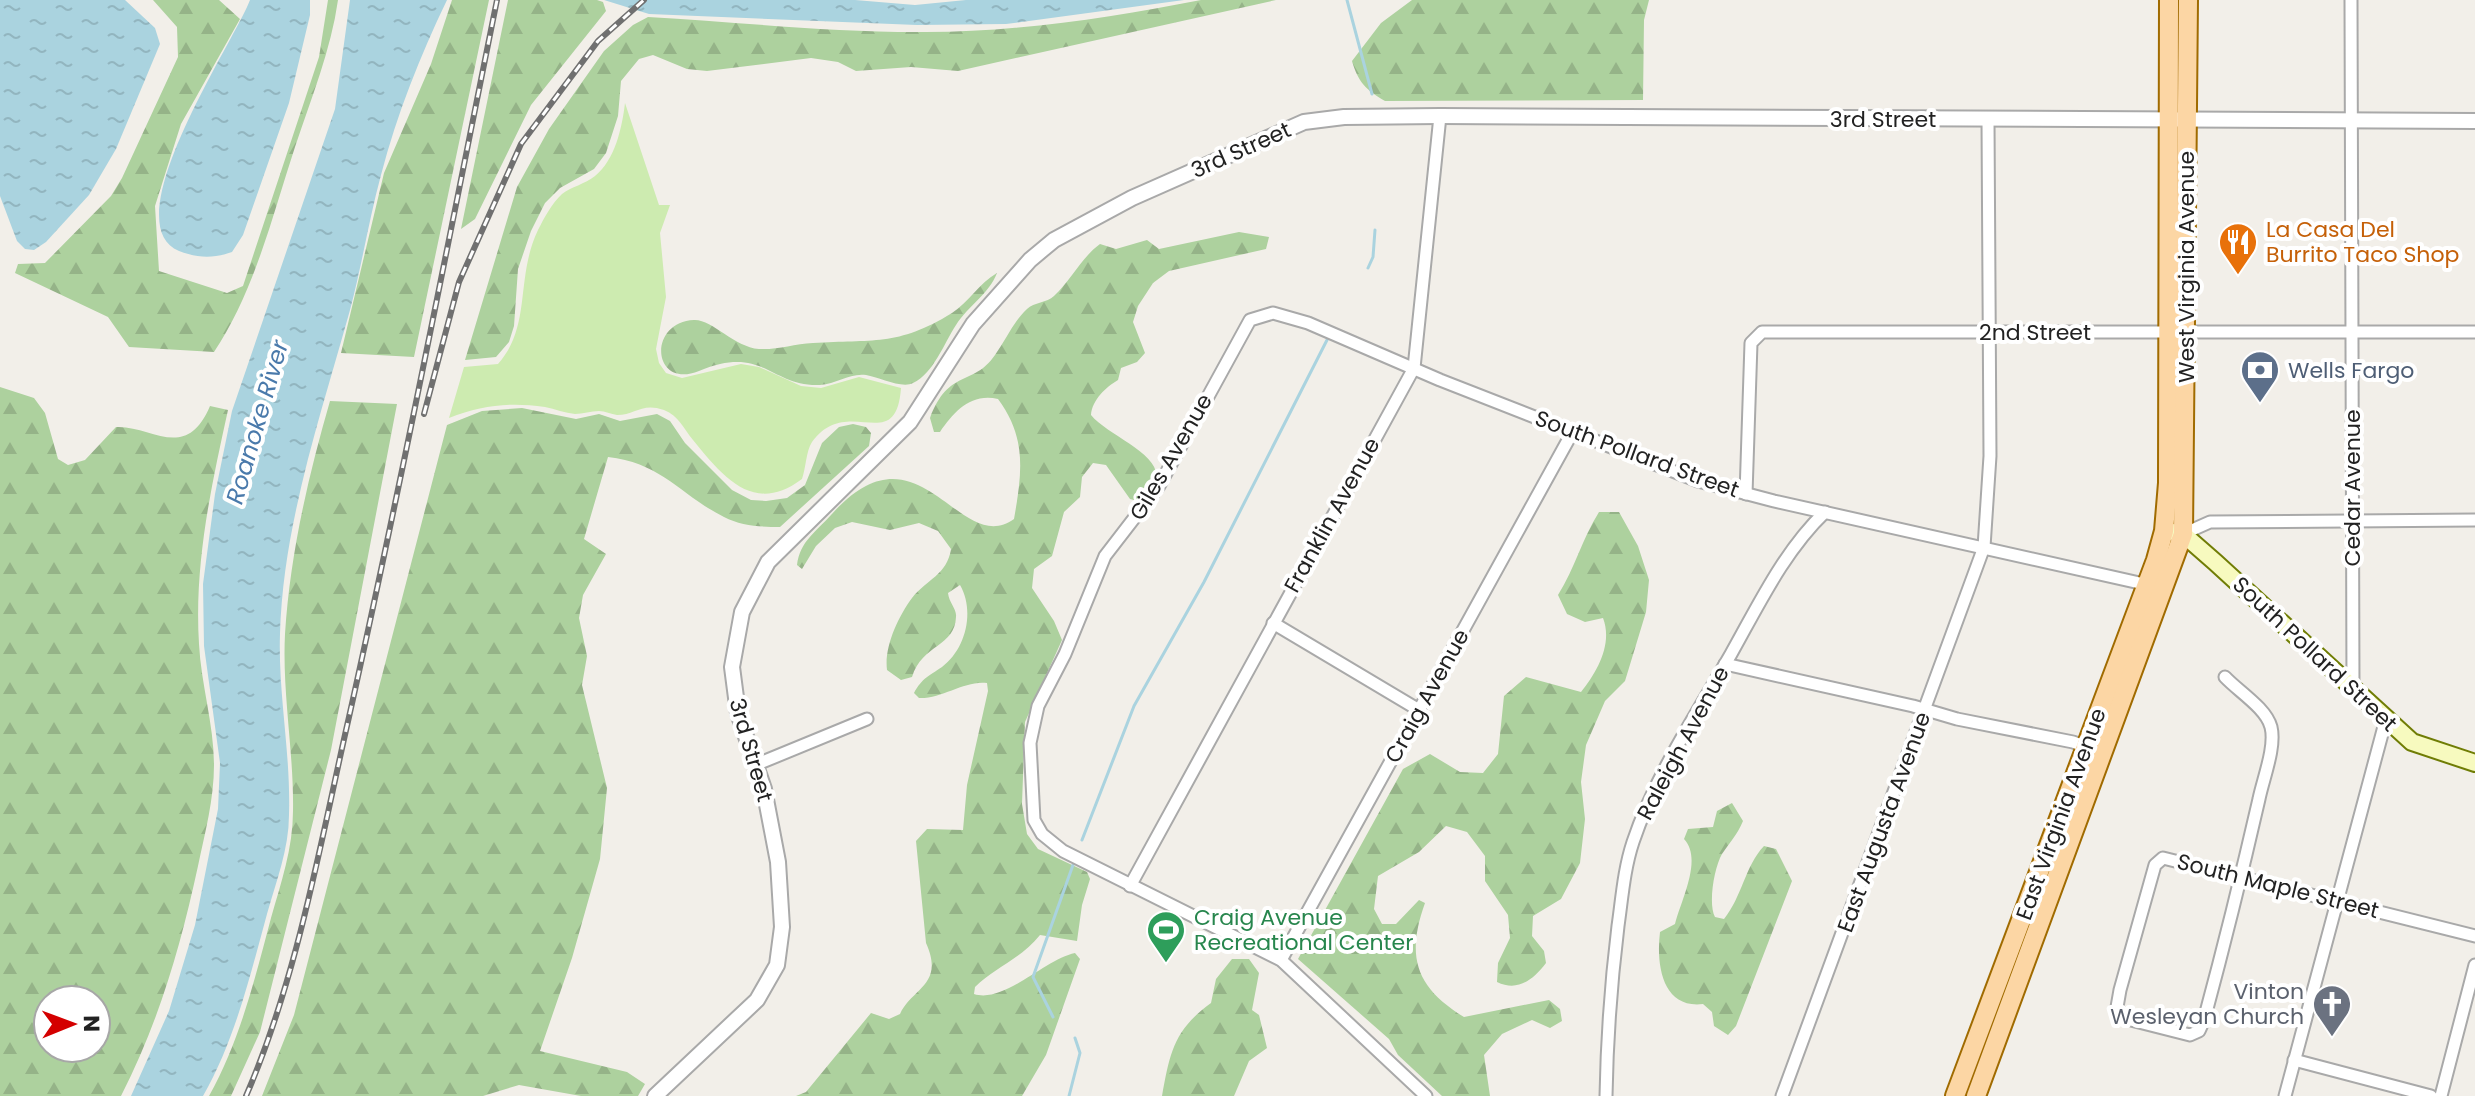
<svg xmlns="http://www.w3.org/2000/svg" width="2475" height="1096" font-family="Poppins,sans-serif">
<style>
.grass{fill:#cdebb0}
.forest{fill:url(#forest-firs);fill-rule:evenodd}
.water{fill:url(#water-ripples)}
.lines{fill:none;stroke-linecap:round;stroke-linejoin:round}
.stream{stroke:#aad3df;stroke-width:3}
.minor-casing{stroke:#a9a9a9;stroke-width:15}
.tertiary-casing{stroke:#a9a9a9;stroke-width:18}
.secondary-casing{stroke:#707d05;stroke-width:20}
.primary-casing{stroke:#a06b00;stroke-width:22}
.minor{stroke:#fff;stroke-width:11}
.tertiary{stroke:#fff;stroke-width:14}
.secondary{stroke:#f7fabf;stroke-width:16}
.primary{stroke:#fcd6a4;stroke-width:18}
.rail-casing{stroke:#707070;stroke-width:6}
.rail{stroke:#fff;stroke-width:3;stroke-dasharray:9;stroke-linecap:butt}
.labels{text-anchor:middle;dominant-baseline:central;stroke-width:8;stroke-linejoin:round;paint-order:stroke}
.street-label{font-size:22px;fill:#222;stroke:#fff}
.food-label{font-size:22px;fill:#c56008;stroke:#fff;text-anchor:start}
.service-label{font-size:22px;fill:#4e5e75;stroke:#fff;text-anchor:start}
.leisure-label{font-size:22px;fill:#27864d;stroke:#fff;text-anchor:start}
.worship-label{font-size:22px;fill:#5b616d;stroke:#fff;text-anchor:end}
.water-label{font-size:24px;font-style:italic;fill:#4a7aab;stroke:#fff}
</style>
<defs>
<pattern id="forest-firs" width="22" height="20" patternUnits="userSpaceOnUse" patternTransform="scale(2)"><rect width="22" height="20" fill="#add19e"/><path d="M5 1l3.5 6h-7zM16 11l3.5 6h-7z" fill="#95b388"/></pattern>
<pattern id="water-ripples" width="26" height="14" patternUnits="userSpaceOnUse" patternTransform="scale(2)"><rect width="26" height="14" fill="#aad3df"/><path d="M2 4q2-2 4 0t4 0M15 11q2-2 4 0t4 0" fill="none" stroke="#92b5bf"/></pattern>
</defs>
<rect width="100%" height="100%" fill="#f2efe9"/>
<path class="grass" d="M625,103l34,102h11l-10,28 6,64 -10,52 3,14 7,10 16,5 59,-14 18,3 42,19 20,2 38,-11 42,11c-5,69 -53,5 -89,54 -6,9 -6,26 -10,37 -48,36 -78,-1 -109,-39 -10,-12 -14,-24 -29,-30 -22,-8 -29,5 -47,5 -6,-1 -12,-4 -18,-4 -8,0 -16,3 -24,3 -10,-1 -20,-5 -30,-7 -35,-5 -63,-2 -96,11l15,-51 34,-3c34,-38 17,-86 40,-134 6,-12 14,-27 24,-36 9,-7 23,-10 33,-18 20,-16 27,-48 30,-73z"/>
<g class="forest">
<path d="M153,0h66l21,19 -59,105 -26,82 4,65 68,22 16,-7 76,-229 9,-57h10c-7,50 -27,99 -43,147 -23,70 -40,143 -81,205l-85,-5 -21,-30 -93,-44 3,-9 27,-1 66,-67 11,-18 56,-121 -1,-30z"/>
<path d="M452,0h37l-75,357 -73,-4 43,-180 47,-109z"/>
<path d="M508,0h89l6,2 3,9 -75,94 -56,114 -14,10z"/>
<path d="M1201,0h75l-318,71 -47,-4 -55,4 -18,-9 -27,-4 -104,13 -20,-2 -34,-14 -14,4 -18,22 -3,35 -12,37 -12,16 -34,19 -15,15 -14,28 -13,38 -4,57 -5,16 -13,15 -31,3 52,-173 32,-58 55,-78 29,-26 15,-8c89,5 179,15 269,15 94,1 192,-14 284,-32z"/>
<path d="M1412,0h237l-5,20 -1,80 -258,1c-19,-11 -27,-19 -33,-40l29,-38z"/>
<path d="M1239,232l30,5 -3,12 -97,22 -16,12 -15,23 -5,16 12,31 -8,9 -16,6 -3,12c-12,7 -26,20 -27,35 21,26 101,48 47,86l-8,-2 -24,-34 -13,-2 -11,14 -2,20 -16,15 -12,44 -18,13 -2,19 22,33 8,19 -37,82 -3,82 5,30 11,15 49,23 3,7 -8,26 -5,36 -37,-6c-18,23 -44,32 -65,52l-1,7c30,10 71,-35 101,-41l5,6 -34,96 -24,41h-226l10,-4 65,-79 18,6 11,-5c12,-26 45,-29 26,-71l-10,-102 11,-12 36,1 4,-45 21,-94 -1,-8c-22,-3 -45,16 -68,15l-5,-5c8,-15 15,-17 28,-26 24,-18 33,-56 18,-82l-12,8c1,10 9,16 8,24 -1,30 -34,27 -44,60l-11,3 -14,-10c-3,-23 11,-53 25,-72 15,-19 35,-23 39,-49l-13,-18 -19,-8 -29,7 -38,-8 -17,6 -19,18 -14,23 -5,-4c3,-24 19,-33 34,-50 88,-100 128,44 183,4 8,-46 13,-81 -16,-120 -28,-6 -44,13 -58,33h-6l-4,-14c19,-50 43,-31 65,-63 11,-15 18,-33 32,-46 7,-7 20,-6 27,-13 17,-16 28,-39 46,-52l16,5 31,-9 12,9z"/>
<path d="M997,273c-8,21 -29,33 -41,52 -12,18 -22,48 -43,58 -11,6 -34,-6 -47,-8 -17,-2 -29,9 -46,10 -50,2 -56,-41 -121,-14 -47,19 -52,-49 -5,-51 18,-1 40,27 65,29 18,1 35,-5 54,-6 59,-4 84,4 139,-30 17,-11 27,-30 45,-40z"/>
<path d="M0,387l34,11 11,15 13,46 10,6 17,-5 31,-33c35,-2 70,36 94,-21l18,4c-17,77 -34,154 -29,234 2,40 15,81 15,121 0,34 -9,68 -16,101 -18,83 -39,155 -77,230h-121zM48,1000h48v48h-48z"/>
<path d="M330,401l67,3 -66,346 -71,282 -29,64h-22c31,-55 46,-118 62,-178 10,-35 22,-70 22,-107 1,-59 -11,-118 -8,-177 5,-79 23,-157 45,-233z"/>
<path d="M522,408l54,11 23,-5 21,7 37,-7 13,7 15,22 47,47 19,10 15,1 21,-3 18,-13 17,-42 17,-16 14,-3 13,3 5,6 -2,13 -89,81c-18,0 -39,-1 -56,-10 -44,-22 -62,-54 -116,-60l-24,82 22,15 -23,41 -4,23 8,38 -5,29 25,103 -7,71 -28,99 -32,93 87,21 18,12 -7,12h-57l-62,-11 -36,11h-221l32,-81 153,-590 35,-14z"/>
<path d="M1599,512h20l19,34 11,34 -3,32 -21,69 -20,20 -19,44 -5,37 4,37 -5,44 -19,36 -28,17 -1,20 12,15 2,12c-13,17 -28,29 -49,19l1,-19 12,-25 -2,-23 -23,-34v-25l-18,-24 -21,-6 -27,26 -41,24 -4,33 8,15h14l23,-24 6,3c-19,53 -10,84 39,114l85,-17 11,9 2,12 -12,7 -18,-8 -30,14 -18,21 6,41h-48l-44,-41 -9,-16 -91,-80 105,-190 27,-15 30,18 23,1 15,-19 6,-58 22,-19 55,15c16,-20 32,-48 22,-74l-18,4 -18,-8 -9,-19c17,-27 24,-56 41,-83z"/>
<path d="M1732,803l11,18c-6,14 -13,21 -21,33 -8,14 -14,50 -7,63l9,2c18,-22 21,-53 40,-73l12,3 16,32 -56,145 -8,9 -14,-9 -2,-14 -9,-8c-41,5 -47,-40 -43,-72l15,-8c6,-24 28,-65 9,-85l4,-10 25,-2 4,-16z"/>
<path d="M1232,959h17l10,14 -7,37 7,5 8,33 -18,13 -15,35h-72c8,-44 12,-66 49,-93l5,-24z"/>
</g>
<g class="water">
<path d="M0,0h125l30,28 5,16 -44,105 -27,46 -43,47 -12,8 -9,-1 -8,-8 -17,-45z"/>
<path d="M250,0h60v15l-21,88 -46,132 -11,17c-20,7 -34,6 -53,-1 -67,-28 55,-209 71,-251z"/>
<path d="M350,0h97c-27,56 -50,114 -66,175 -12,44 -19,90 -31,135 -29,105 -67,214 -70,324 -2,60 11,120 9,181 0,34 -13,67 -22,99 -17,62 -32,126 -64,182h-72l38,-85 26,-86 23,-116 2,-46 -16,-117 -1,-62 12,-90 17,-83 103,-302z"/>
<path d="M604,0h251l60,5 51,-5h218l-178,24 -89,1 -268,-11z"/>
</g>
<g class="lines">
<g class="stream">
<path d="M1347,0l25,94"/>
<path d="M1368,268l5,-11 2,-27"/>
<path d="M1082,840l52,-134 70,-124 123,-242"/>
<path d="M1053,1017l-20,-40 40,-112"/>
<path d="M1069,1096l11,-43 -5,-15"/>
</g>
<defs>
<g id="minor">
<path d="M2351,0l2,688"/>
<path d="M1746,494l5,-151 11,-11h713"/>
<path d="M2183,534l27,-12 265,-2"/>
<path d="M1273,623l146,87"/>
<path d="M1725,664l188,42 44,13 116,23 19,7"/>
<path d="M2225,677c13,14 41,31 46,50 5,20 -8,52 -12,72 -17,74 -35,147 -55,221l-5,11 -9,4 -67,-17 -6,-11 3,-17 35,-125 8,-7c104,25 208,51 312,78"/>
<path d="M755,765l112,-46"/>
<path d="M1130,886l284,-518 26,-252"/>
<path d="M1281,960l291,-527"/>
<path d="M2294,1060l137,36"/>
<path d="M1426,1096l-145,-136 -218,-109 -21,-17 -8,-14 -4,-77 8,-37 27,-52 40,-98 54,-70 91,-166 23,-7 35,10 132,57 258,101 76,20 379,85"/>
<path d="M1606,1096c1,-57 5,-113 12,-170 4,-28 6,-57 15,-84 22,-66 63,-127 98,-188 27,-48 53,-103 94,-142"/>
<path d="M1782,1096l202,-549 6,-91 -2,-336"/>
<path d="M2285,1096l101,-377"/>
<path d="M2441,1096l34,-131"/>
</g>
<path id="tertiary" d="M655,1096l102,-96 20,-35 5,-38 -4,-65 -14,-73 -26,-76 -6,-46 10,-55 26,-50 142,-140 63,-98 57,-64 24,-20 78,-42 172,-76 40,-5 96,-1 1035,5"/>
<path id="secondary" d="M2173,532l10,2 32,28 197,180 63,21"/>
<g id="primary">
<path d="M1955,1096l201,-536 8,-29 4,-48 1,-483"/>
<path d="M1976,1096l207,-562 5,-534"/>
</g>
</defs>
<use href="#minor" class="minor-casing"/>
<use href="#tertiary" class="tertiary-casing"/>
<use href="#secondary" class="secondary-casing"/>
<use href="#primary" class="primary-casing"/>
<use href="#minor" class="minor"/>
<use href="#tertiary" class="tertiary"/>
<use href="#secondary" class="secondary"/>
<use href="#primary" class="primary"/>
<defs>
<g id="rail">
<path d="M424,414l35,-132 62,-138 77,-103 46,-41"/>
<path d="M246,1096c52,-120 74,-252 103,-379 53,-238 100,-478 148,-717"/>
</g>
</defs>
<use href="#rail" class="rail-casing"/>
<use href="#rail" class="rail"/>
</g>
<defs>
<symbol id="restaurant-pin" viewBox="-11 -11 22 30"><path d="M0 17L-7.5 6A9.5 9.5 0 1 1 7.5 6Z" fill="#e8710a" stroke="#fff"/><path d="M-5-6h1v4h1v-4h1v4h1v-4h1v5L-1.5 .5V6h-2V.5L-5-1ZM5-6V6H3V1.5H1.5Q1.5-4 5-6Z" fill="#fff"/></symbol>
<symbol id="bank-pin" viewBox="-11 -11 22 30"><path d="M0 17L-7.5 6A9.5 9.5 0 1 1 7.5 6Z" fill="#5c6f8a" stroke="#fff"/><path d="M-6-4H6V4H-6ZM0-2.3a2.3 2.3 0 1 0 0 4.6a2.3 2.3 0 1 0 0-4.6Z" fill="#fff"/></symbol>
<symbol id="stadium-pin" viewBox="-11 -11 22 30"><path d="M0 17L-7.5 6A9.5 9.5 0 1 1 7.5 6Z" fill="#2e9e5b" stroke="#fff"/><path d="M0-5a6.5 5 0 1 0 0 10a6.5 5 0 1 0 0-10ZM-3.5-1.8h7v3.6h-7Z" fill="#fff"/></symbol>
<symbol id="church-pin" viewBox="-11 -11 22 30"><path d="M0 17L-7.5 6A9.5 9.5 0 1 1 7.5 6Z" fill="#6b7280" stroke="#fff"/><path d="M-1.2-6h2.4v3.5h3.3v2.4h-3.3V6h-2.4V-.1h-3.3v-2.4h3.3Z" fill="#fff"/></symbol>
</defs>
<g fill-rule="evenodd">
<use href="#restaurant-pin" x="2216" y="220" width="44" height="60"/>
<use href="#bank-pin" x="2238" y="348" width="44" height="60"/>
<use href="#stadium-pin" x="1144" y="908" width="44" height="60"/>
<use href="#church-pin" x="2310" y="982" width="44" height="60"/>
</g>
<g class="labels">
<g class="street-label">
<text x="1883" y="119">3rd Street</text>
<text transform="translate(1241 150) rotate(-24)">3rd Street</text>
<text transform="translate(2186 267) rotate(-90)">West Virginia Avenue</text>
<text x="2035" y="332">2nd Street</text>
<text transform="translate(1637 454) rotate(20)">South Pollard Street</text>
<text transform="translate(1171 457) rotate(-60)">Giles Avenue</text>
<text transform="translate(2352 488) rotate(-90)">Cedar Avenue</text>
<text transform="translate(1332 515) rotate(-61)">Franklin Avenue</text>
<text transform="translate(2315 654) rotate(43)">South Pollard Street</text>
<text transform="translate(1427 696) rotate(-61)">Craig Avenue</text>
<text transform="translate(1683 743) rotate(-62)">Raleigh Avenue</text>
<text transform="translate(751 750) rotate(74)">3rd Street</text>
<text transform="translate(2061 814) rotate(-70)">East Virginia Avenue</text>
<text transform="translate(1884 822) rotate(-70)">East Augusta Avenue</text>
<text transform="translate(2278 886) rotate(14)">South Maple Street</text>
</g>
<g class="food-label">
<text x="2266" y="229">La Casa Del<tspan x="2266" dy="25">Burrito Taco Shop</tspan></text>
</g>
<g class="service-label">
<text x="2288" y="370">Wells Fargo</text>
</g>
<g class="leisure-label">
<text x="1194" y="917">Craig Avenue<tspan x="1194" dy="25">Recreational Center</tspan></text>
</g>
<g class="worship-label">
<text x="2304" y="991">Vinton<tspan x="2304" dy="25">Wesleyan Church</tspan></text>
</g>
<g class="water-label">
<text transform="translate(257 422) rotate(-74)">Roanoke River</text>
</g>
</g>
<g transform="translate(72 1024) rotate(89)"><circle r="38" fill="#ffffff" stroke="#a7a7a7" stroke-width="2"/>
<path d="M0-6L14 30L0 20L-14 30Z" fill="#d40000"/>
<text y="-12" font-size="22" font-weight="bold" text-anchor="middle" fill="#222222">N</text>
</g>
</svg>
